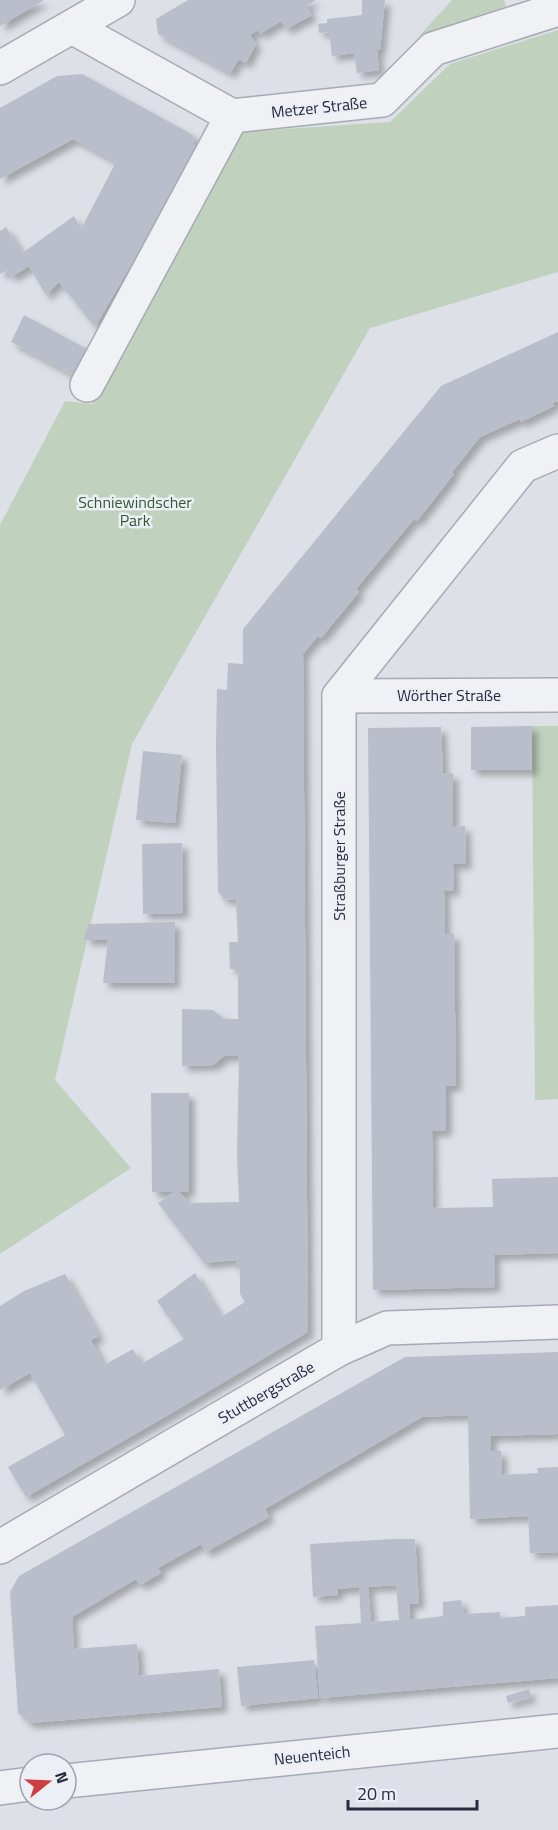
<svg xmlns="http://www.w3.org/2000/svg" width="558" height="1830" font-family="'Titillium Web',sans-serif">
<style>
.green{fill:#c0d1be}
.building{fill:#babeca;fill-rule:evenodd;filter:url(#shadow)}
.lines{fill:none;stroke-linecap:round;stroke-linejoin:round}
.minor-casing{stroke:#a6aab4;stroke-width:36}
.tertiary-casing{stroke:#a6aab4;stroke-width:36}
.minor{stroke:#eff1f5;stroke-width:33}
.tertiary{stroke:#eff1f5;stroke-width:33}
.labels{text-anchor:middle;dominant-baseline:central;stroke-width:5;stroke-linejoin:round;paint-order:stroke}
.street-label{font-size:16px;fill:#262c3e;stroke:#eceff5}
.park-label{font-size:16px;fill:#365933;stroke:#eceff5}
</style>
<defs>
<filter id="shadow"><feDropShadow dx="5.5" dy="5.5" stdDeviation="3" flood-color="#0004"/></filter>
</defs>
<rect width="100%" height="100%" fill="#dde0e7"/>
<g class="green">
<path d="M452,0h52l3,10 -88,26z"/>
<path d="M558,30v242l-188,56 -238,416 -77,336 76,88 -131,86v-729l65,-124 27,3 147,-272 151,-10 60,-58z"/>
<path d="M532,726h26v373l-23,1z"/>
</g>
<g class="building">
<path d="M0,0h44l-44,26z"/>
<path d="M188,0h128l-10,6 6,9 -26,14 -5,-8 -21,13 -2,-4 -8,5 6,9 -10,19 -7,-4 -9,14 -72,-39 -2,-15z"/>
<path d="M362,0h23l-5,50h-3l2,20 -22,3 -3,-20 -22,3 -3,-24 -10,1 -1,-9 9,-1v-4l35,-4z"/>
<path d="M82,74l111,61 2,18 -100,174 -36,-45 -13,13 -17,-29 -18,11 -4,-7 -7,4v-43l6,-4 16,26 52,-37 7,13 35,-67 -43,-23 -73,40v-71l57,-32z"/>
<path d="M24,315l65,35 -14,26 -64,-34z"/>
<path d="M558,332v69l-6,2 2,3 -33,16 -1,-3 -40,18 -28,35 2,2 -37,47 -3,-2 -58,70 3,3 -38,46 -3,-2 -15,18 5,678 -138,82 -144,83 -18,-30 57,-32 -35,-62 -30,17v-84l24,-15 41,-17 34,62 -8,4 13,25 29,-16 8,15 43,-25 -27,-38 38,-28 26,44 24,-15 -5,-8v-26l-4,1v-9l-32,3 -46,-60 16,-11h-22l-1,-99h38v99h-10l10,11 50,-1 -2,-48 2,-98h-15l-11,9 -31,1v-57l31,1 11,9h14v-50h-8l-1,-27h9l-2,-42 -12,-1 -6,-7 -2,-147 1,-56 10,1 1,-27 15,1v-35l198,-243z"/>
<path d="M532,726v44h-61v-43z"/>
<path d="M441,727l2,47 10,-1v54l12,-1 1,38h-13l1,27 -10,-1 1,44h9l2,152h-10v45h-14l1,77 60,-1 -1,-28 66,-2v76l-64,2 1,32 -122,3 -5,-562z"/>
<path d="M143,751l39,4 -7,68 -39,-3z"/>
<path d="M182,843l1,70 -40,1 -1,-70z"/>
<path d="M175,922l-1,61h-71l5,-43h-24l4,-16z"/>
<path d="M558,1352v82l-67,2v15h10l1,24 36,-2 -1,-5 21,-1v85l-28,1 -2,-37 -58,3 -2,-104 -46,2 -157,92 4,8 -63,35 -5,-8 -43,24 3,5 -21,12 -4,-6 -64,38 2,32 63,-5 2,32 80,-7 3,38 -192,16 -12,-10 -8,-121 9,-16 386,-219z"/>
<path d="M393,1539h22l4,64 -10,1 1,16 33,-4v-14l18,-2 3,14 36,-2v6l25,-2v-9l33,-2v73l-238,20 -5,-72 46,-3 -2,-36 -21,2v6l-25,2 -3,-53zM396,1585l3,35 -28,2 -3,-35z"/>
<path d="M314,1660l4,38 -77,8 -4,-39z"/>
<path d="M529,1689l2,8 -23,6 -2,-7z"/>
</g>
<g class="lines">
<defs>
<g id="minor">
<path d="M72,27l160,89 150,-16 51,-51 125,-40"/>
<path d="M0,68l118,-68"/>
<path d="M87,385l145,-269"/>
<path d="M339,696l219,-1"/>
<path d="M339,1349v-653l184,-230 35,-15"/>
<path d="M0,1547l339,-198 48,-21 171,-6"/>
</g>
<g id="tertiary">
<path d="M66,1781l492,-50"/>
<path d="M0,1788l30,-4"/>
</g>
</defs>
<use href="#minor" class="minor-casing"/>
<use href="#tertiary" class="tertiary-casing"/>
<use href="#minor" class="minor"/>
<use href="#tertiary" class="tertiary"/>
</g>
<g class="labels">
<g class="street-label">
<text transform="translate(319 107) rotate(-6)">Metzer Straße</text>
<text x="449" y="695">Wörther Straße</text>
<text transform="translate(339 856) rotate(-90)">Straßburger Straße</text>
<text transform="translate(266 1392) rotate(-30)">Stuttbergstraße</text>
<text transform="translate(312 1755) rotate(-6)">Neuenteich</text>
</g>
<g class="park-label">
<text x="135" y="502">Schniewindscher<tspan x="135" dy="18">Park</tspan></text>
</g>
</g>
<g transform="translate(48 1782) rotate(72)"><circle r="28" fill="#eceff5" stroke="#9da1ac" stroke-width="1.5"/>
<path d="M0-4.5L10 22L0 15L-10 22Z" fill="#d03e43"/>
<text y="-9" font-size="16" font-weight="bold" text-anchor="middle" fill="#262c3e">N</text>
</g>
<path d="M348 1800v9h129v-9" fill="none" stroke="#262c3e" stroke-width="3"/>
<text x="357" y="1800" font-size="18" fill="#262c3e" stroke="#eceff5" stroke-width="4.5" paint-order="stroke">20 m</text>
</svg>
